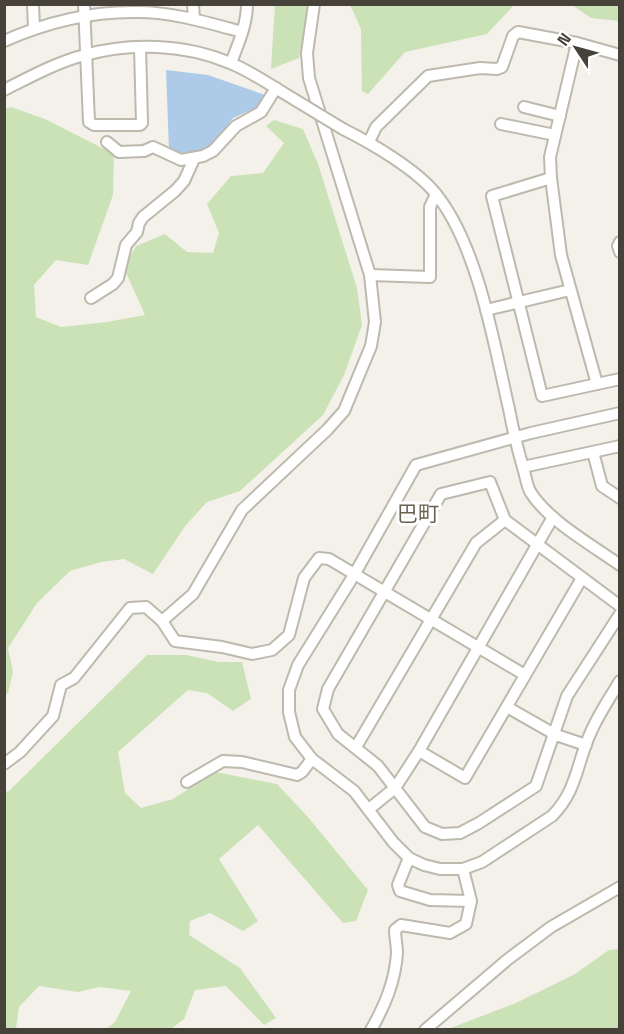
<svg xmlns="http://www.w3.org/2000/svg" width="624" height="1034" font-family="'Space Grotesk','Noto Sans JP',sans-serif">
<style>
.green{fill:#cbe2b7}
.water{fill:#adcbe8}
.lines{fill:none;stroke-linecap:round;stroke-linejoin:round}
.minor-casing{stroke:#bdb9ad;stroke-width:14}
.minor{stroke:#fff;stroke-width:10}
.minor-bridge-casing{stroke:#bdb9ad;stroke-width:14;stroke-linecap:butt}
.minor-bridge{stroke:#fff;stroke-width:10}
.labels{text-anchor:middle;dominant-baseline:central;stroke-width:6;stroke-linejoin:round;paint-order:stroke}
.quarter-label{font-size:21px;fill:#686151;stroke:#fff}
</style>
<rect width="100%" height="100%" fill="#f3f1ea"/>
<g class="green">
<path d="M275,5h34l-10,53 -28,11z"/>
<path d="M350,5h164l-27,29 -82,18 -37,42 -6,-3 -1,-62z"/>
<path d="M572,5h47v16l-28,-3z"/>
<path d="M11,107l34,12 69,35 -1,41 -25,70 -32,-5 -22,25 2,32 25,10 46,-5 38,-7 -21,-47 12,-22 29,-12 22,18 26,1 6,-20 -12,-29 24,-28 32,-3 21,-30 -18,-17 8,-6 29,9 15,35 39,124 5,37 -18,50 -21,40 -83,76 -33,11 -21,23 -33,49 -29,-15 -23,3 -31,9 -33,32 -29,45 5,24 -5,21 -3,3v-587z"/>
<path d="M147,655h39l33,7h23l9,37 -18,12 -26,-18 -19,-3 -70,62 7,41 16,15 32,-9 42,-27 62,12 30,32 61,74 -12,31 -13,2 -85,-98 -39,34 39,62 -15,10 -33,-18 -20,8 -1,14 51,33 36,50 -12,7 -38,-39 -31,4 -11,29 -13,10h-65l9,-7 16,-31 -32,-4 -21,5 -39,-6 -20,21 -3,22h-11v-237l4,-1z"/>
<path d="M619,949v80h-171l68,-26 59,-29 34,-24z"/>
</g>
<path class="water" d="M166,70l42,5 57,20 -6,11 -26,12 -24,32 -24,4 -16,-4z"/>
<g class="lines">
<defs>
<g id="minor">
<path d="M33,4l1,24"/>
<path d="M84,4l5,118 5,3h46l2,-2 -2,-76"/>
<path d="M193,4l1,15"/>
<path d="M4,41c43,-19 87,-30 134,-29 35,0 71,11 104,20"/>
<path d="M577,43l-27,114 1,21 10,77 36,129"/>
<path d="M231,63c7,-19 16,-38 16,-59"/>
<path d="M4,90c26,-13 53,-28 81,-35 45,-13 101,-11 145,8 18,7 36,19 52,29"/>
<path d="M524,107l36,9"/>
<path d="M501,124l54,11"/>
<path d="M343,129c28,14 73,40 93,65 42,52 58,150 73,215 4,21 9,42 15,62 2,7 3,16 7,22 19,29 61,52 89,72"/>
<path d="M107,142l12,10 25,-1 9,-4 28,13 22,-4 10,-5 23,-25 25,-14 15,-24"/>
<path d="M369,142l7,-15 52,-51 52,-8 17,1 5,-2 11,-31 5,-4 59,11 43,12"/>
<path d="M551,178l-59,18 50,200 78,-17"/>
<path d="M620,242l-2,4 2,6"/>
<path d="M370,275l60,2v-70l6,-13"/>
<path d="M91,298l22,-14 5,-6 8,-33 11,-13 2,-9 4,-6 32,-26 9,-10 10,-22"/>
<path d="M486,310l84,-20"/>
<path d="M620,413l-89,20 -115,32 -62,110 -56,90 -9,25v22l6,25 17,22 42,32 39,51 16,16 15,7 16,4h23l19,-7 70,-46c22,-22 24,-45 34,-72 8,-22 21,-42 34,-63"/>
<path d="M593,452l9,34 18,12"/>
<path d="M523,467l97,-21"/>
<path d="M620,606l-115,-86 -15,-38 -49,12 -113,195 -5,20 15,25 40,32 47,61 17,7 18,-1 19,-10 57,-37 31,-90 53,-82"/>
<path d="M162,621l31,-27 49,-84 85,-80 17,-19 27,-65 4,-24 -5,-47 -61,-197 -2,-25 7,-49"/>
<path d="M507,707l49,28 30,10"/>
<path d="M356,747l120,-204 29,-23"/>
<path d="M419,751l46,27 117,-200"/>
<path d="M4,764l16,-12 33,-36 8,-31 13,-7 56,-70 16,-1 16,14 13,20 47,6 30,7 20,-4 17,-15 15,-57 15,-20 10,1 196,116"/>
<path d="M187,782l36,-21 19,1 55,13 5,-3 10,-13"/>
<path d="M369,809l26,-21 24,-37 134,-234"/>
<path d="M409,858l-11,27 2,6 30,9 41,1"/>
<path d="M371,1030c14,-25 24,-48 26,-77 0,-7 -2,-16 -2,-23l6,-5 49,8 16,-9 5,-23 -8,-32"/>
<path d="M425,1030l82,-70 44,-33 69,-40"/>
</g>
</defs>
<use href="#minor" class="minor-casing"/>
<use href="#minor" class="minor"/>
<defs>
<path id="minor-bridge" d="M282,92l61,37"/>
</defs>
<use href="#minor-bridge" class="minor-bridge-casing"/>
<use href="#minor-bridge" class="minor-bridge"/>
</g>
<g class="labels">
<g class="quarter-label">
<text x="418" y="513">巴町</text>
</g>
</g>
<rect width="624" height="1034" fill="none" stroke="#464239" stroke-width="12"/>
<g transform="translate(576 48) rotate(306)" stroke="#ffffff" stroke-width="4.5" paint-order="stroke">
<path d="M0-4.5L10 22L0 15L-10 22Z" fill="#464239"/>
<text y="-9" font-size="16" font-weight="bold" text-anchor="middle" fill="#464239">N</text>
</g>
</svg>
